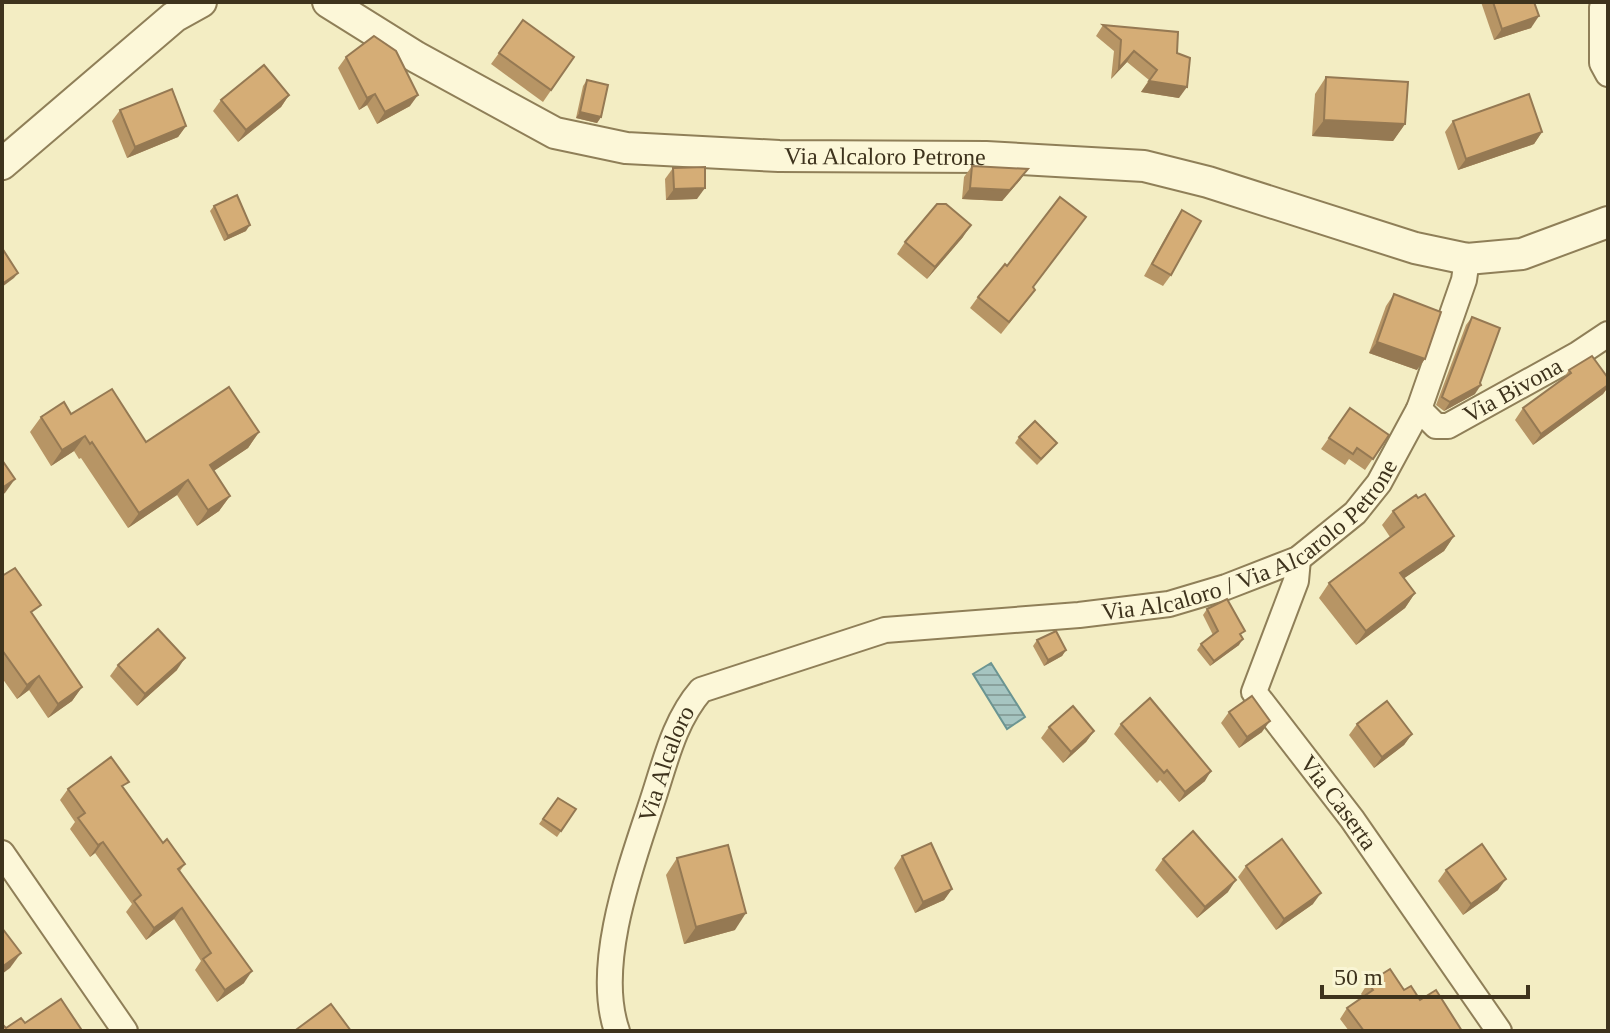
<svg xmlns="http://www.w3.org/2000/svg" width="1610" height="1033" font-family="'Times New Roman',serif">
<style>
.water{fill:url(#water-rules);stroke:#6b9592;stroke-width:2}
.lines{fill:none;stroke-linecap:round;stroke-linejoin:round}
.minor-casing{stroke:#8f7f58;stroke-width:28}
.tertiary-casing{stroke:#8f7f58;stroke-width:34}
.minor{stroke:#fcf7d8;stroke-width:24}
.tertiary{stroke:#fcf7d8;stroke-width:30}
.wall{fill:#b79565}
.shaded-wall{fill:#957953}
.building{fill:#d5ad76;stroke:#957953;stroke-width:2}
.labels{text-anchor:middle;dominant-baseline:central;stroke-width:6;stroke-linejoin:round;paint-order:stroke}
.street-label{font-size:24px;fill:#3e331d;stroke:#f9f5d4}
</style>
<defs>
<pattern id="water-rules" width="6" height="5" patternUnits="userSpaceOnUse" patternTransform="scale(2)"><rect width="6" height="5" fill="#a6c5c1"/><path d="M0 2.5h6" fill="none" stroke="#89a19c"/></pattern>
</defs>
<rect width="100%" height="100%" fill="#f3edc3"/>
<path class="water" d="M991,663l34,54 -18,12 -34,-55z"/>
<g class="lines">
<defs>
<g id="minor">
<path d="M1602,7v56l6,11"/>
<path id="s1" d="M1419,409l17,17h12l130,-72 30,-20"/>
<path id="s2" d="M1298,559l-2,22 -42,111 98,127 147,212"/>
<path d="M2,853l123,178"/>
<path id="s3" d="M617,1031c-23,-66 14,-165 35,-229 13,-39 22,-81 49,-112l184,-60 194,-15 90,-11 57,-17 72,-28 57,-46 24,-30 40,-74 45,-129 3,-21"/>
</g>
<g id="tertiary">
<path id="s4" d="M328,2l88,55 139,76 71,15 153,8 207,1 158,9 64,16 207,66 52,11 55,-5 86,-32"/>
<path d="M2,164l172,-147 27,-15"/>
</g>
</defs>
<use href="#minor" class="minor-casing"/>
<use href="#tertiary" class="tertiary-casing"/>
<use href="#minor" class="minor"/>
<use href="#tertiary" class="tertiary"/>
</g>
<g class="wall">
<path d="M1481,2h53l-3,26 -37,12z"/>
<path d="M523,20l51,37 -31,45 -52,-38z"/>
<path d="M1103,25l74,28 2,45 -38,-6 8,-12 -22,-18 -16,17 3,-28 -18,-15z"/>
<path d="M346,57l64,49 -33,18 -10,-19 -8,5 -21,-42z"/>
<path d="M1326,77l79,47 -12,17 -81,-5 3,-42z"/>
<path d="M587,80l14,37 -4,6 -21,-5 7,-32z"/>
<path d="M289,95l-8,12 -43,35 -25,-31 8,-11z"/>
<path d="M120,110l66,16 -8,11 -51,21 -15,-37z"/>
<path d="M1453,121l89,11 -8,12 -76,26 -13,-38z"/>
<path d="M972,166l56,3 -8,11 -18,21 -40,-2 2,-22z"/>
<path d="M673,168l24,31 -31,1 -1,-21z"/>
<path d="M214,206l32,25 -22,10 -14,-30z"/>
<path d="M1182,210l-11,65 -8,11 -19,-10 30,-54z"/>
<path d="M963,237l-36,42 -30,-25 8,-12z"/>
<path d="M1033,288l-6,13 -26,33 -31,-26 8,-11z"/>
<path d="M1394,294l23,76 -48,-17 17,-47z"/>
<path d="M1472,317l3,77 -31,17 -8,-6 30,-80z"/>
<path d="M1569,370l39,8v9l-5,7 -70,51 -18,-25 8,-12 40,-29z"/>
<path d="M1350,408l39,27 -24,35 -16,-11 -4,6 -24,-16z"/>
<path d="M71,414l75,28 113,-10 -11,16 -35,23 17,25 -11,15 -22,15 -20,-31 -49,33 -47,-70 -2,1 -5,-8 -23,15 -21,-34 11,-15z"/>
<path d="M1019,437l33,12 -15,16 -22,-22z"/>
<path d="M1393,511l61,25 -10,15 -40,27 11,15 -10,15 -49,37 -37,-47 10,-15 61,-46 -8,-12z"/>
<path d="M2,576l31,40 49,71 -10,14 -24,17 -19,-28 -12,9 -15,-21z"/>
<path d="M1207,609l32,36 -29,21 -13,-16 4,-6 12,-9 -10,-20z"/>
<path d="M1037,640l29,10 -4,6 -18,10 -11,-20z"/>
<path d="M118,665l59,5 -40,36 -27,-30z"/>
<path d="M1229,712l33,20 -23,16 -18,-25z"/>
<path d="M1121,724l84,57 -26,21 -19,-22 -3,3 -43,-49z"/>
<path d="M1357,724l55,10 -8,11 -30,23 -25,-33z"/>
<path d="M1049,727l45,4 -8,11 -23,21 -22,-25z"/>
<path d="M68,789h56l39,54 22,21 -5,7 64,112 -27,19 -22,-32 6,-9 -27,-42 -28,21 -20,-28 6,-8 -37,-51 -5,4 -20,-28 5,-7 -15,-22z"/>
<path d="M558,798l18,11 -19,28 -18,-13z"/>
<path d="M902,856l50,33 -8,11 -29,13 -21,-45z"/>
<path d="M677,858l58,72 -51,14 -18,-69z"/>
<path d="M1163,859l65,33 -31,26 -42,-48z"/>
<path d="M1246,866l67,38 -37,26 -38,-53z"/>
<path d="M1446,870l52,20 -35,25 -25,-34z"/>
<path d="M1368,983l36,7 16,10 42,31h-113l-9,-12 7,-11 16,-11 -2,-3z"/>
</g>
<g class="shaded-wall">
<path d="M1539,16l-8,12 -37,12 8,-11z"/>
<path d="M1134,51l-7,11 -16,17 8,-11z"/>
<path d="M1149,81l38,6 -8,11 -38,-6z"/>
<path d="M375,94l-8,11 -8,5 8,-12z"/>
<path d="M289,95l-8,12 -43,35 8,-12z"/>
<path d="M418,95l-8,11 -33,18 8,-12z"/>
<path d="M580,112l21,5 -4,6 -21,-5z"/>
<path d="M1324,120l81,4 -12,17 -81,-5z"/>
<path d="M186,126l-8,11 -51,21 8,-11z"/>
<path d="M1542,132l-8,12 -76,26 8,-11z"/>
<path d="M1028,169l-8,11 -18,21 -40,-2 8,-11z"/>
<path d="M705,188l-8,11 -31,1 8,-11z"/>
<path d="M250,225l-4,6 -22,10 4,-5z"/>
<path d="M971,225l-8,12 -36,42 8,-12z"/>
<path d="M18,273l-4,5 -12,9v-3z"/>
<path d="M1377,342l48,17 -8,11 -48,-17z"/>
<path d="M1481,385l-6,9 -31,17 6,-9z"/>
<path d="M1608,385v2l-5,7 -70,51 8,-11z"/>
<path d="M259,432l-11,16 -49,33 11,-16z"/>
<path d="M85,436l-11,15 -23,15 11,-16z"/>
<path d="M15,479l-10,14 -3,2v-7z"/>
<path d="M188,480l-11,15 -49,33 11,-15z"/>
<path d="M230,496l-11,15 -22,15 11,-16z"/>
<path d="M1454,536l-10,15 -54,37 10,-15z"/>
<path d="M1415,593l-10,15 -49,37 10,-14z"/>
<path d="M1243,639l-4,6 -29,21 4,-5z"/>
<path d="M1066,650l-4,6 -18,10 4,-6z"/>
<path d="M185,658l-8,12 -40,36 8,-12z"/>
<path d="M39,676l-10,14 -12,9 10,-14z"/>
<path d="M82,687l-10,14 -24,17 10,-14z"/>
<path d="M1270,721l-8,11 -23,16 8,-11z"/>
<path d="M1094,731l-8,11 -23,21 8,-11z"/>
<path d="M1412,734l-8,11 -30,23 8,-11z"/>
<path d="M1211,771l-6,10 -26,21 6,-10z"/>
<path d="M103,842l-8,11 -5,4 8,-12z"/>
<path d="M1506,879l-8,11 -35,25 8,-11z"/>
<path d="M1236,880l-8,12 -31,26 8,-11z"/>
<path d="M952,889l-8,11 -29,13 8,-11z"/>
<path d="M1321,893l-8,11 -37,26 8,-11z"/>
<path d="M182,908l-8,11 -28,21 8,-12z"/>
<path d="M746,913l-11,17 -51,14 12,-17z"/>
<path d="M21,953l-11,15 -8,6v-7z"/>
<path d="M252,971l-8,12 -27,19 8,-12z"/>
</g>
<g class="building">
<path d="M1493,2h41l5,14 -37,13z"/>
<path d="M523,20l51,37 -23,33 -52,-37z"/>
<path d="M1103,25l75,7 -1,21 13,5 -3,29 -38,-6 8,-11 -23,-19 -15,17 2,-28z"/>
<path d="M374,36l22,15 22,44 -33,17 -10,-18 -8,4 -21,-41z"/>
<path d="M264,65l25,30 -43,35 -25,-30z"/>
<path d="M1326,77l82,5 -3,42 -81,-4z"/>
<path d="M587,80l21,5 -7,32 -21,-5z"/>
<path d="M172,89l14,37 -51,21 -15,-37z"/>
<path d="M1529,94l13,38 -76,27 -13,-38z"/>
<path d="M972,166l56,3 -18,21 -40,-2z"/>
<path d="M705,167v21l-31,1 -1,-21z"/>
<path d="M237,195l13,30 -22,11 -14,-30z"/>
<path d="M1060,197l26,20 -53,70 2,3 -26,32 -31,-25 27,-33 2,2z"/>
<path d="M937,204h9l25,21 -36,42 -30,-25z"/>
<path d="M1182,210l19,11 -30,54 -19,-11z"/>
<path d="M2,248l16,25 -16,11z"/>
<path d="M1394,294l47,18 -16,47 -48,-17z"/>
<path d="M1472,317l28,11 -20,55 1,2 -31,17 -8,-5z"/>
<path d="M1592,356l16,22v7l-67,49 -18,-26 48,-35 -2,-3z"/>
<path d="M229,387l30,45 -49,33 20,31 -22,14 -20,-30 -49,33 -47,-71 -2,2 -5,-8 -23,14 -21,-33 23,-15 7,12 41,-25 34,53z"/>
<path d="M1350,408l39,27 -16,24 -16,-11 -4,6 -24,-16z"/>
<path d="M1035,421l22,22 -16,16 -22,-22z"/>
<path d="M2,460l13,19 -13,9z"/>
<path d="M1425,494l29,42 -54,37 15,20 -49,38 -37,-48 75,-56 -11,-16 23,-16 2,3z"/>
<path d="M15,568l26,37 -10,7 51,75 -24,17 -19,-28 -12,9 -25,-35v-74z"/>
<path d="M1227,599l18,32 -5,3 3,5 -29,22 -13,-17 17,-13 -11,-22z"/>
<path d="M158,629l27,29 -40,36 -27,-29z"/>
<path d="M1056,631l10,19 -18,10 -11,-20z"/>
<path d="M1252,696l18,25 -23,16 -18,-25z"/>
<path d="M1150,698l61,73 -26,21 -18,-22 -3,3 -43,-49z"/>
<path d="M1387,701l25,33 -30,23 -25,-33z"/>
<path d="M1073,706l21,25 -23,21 -22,-25z"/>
<path d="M111,757l18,25 -7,4 41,57 4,-4 18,25 -7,5 74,102 -27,19 -22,-31 8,-6 -29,-45 -28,20 -20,-27 7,-6 -38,-53 -5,3 -20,-27 7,-5 -17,-24z"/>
<path d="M558,798l18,11 -15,22 -18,-12z"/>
<path d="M1193,831l43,49 -31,27 -42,-48z"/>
<path d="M1282,839l39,54 -37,26 -38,-53z"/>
<path d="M931,843l21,46 -29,13 -21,-46z"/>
<path d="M1482,844l24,35 -35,25 -25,-34z"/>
<path d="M728,845l18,68 -50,14 -19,-69z"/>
<path d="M2,928l19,25 -19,14z"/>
<path d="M1390,969l14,21 7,-4 9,14 16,-10 26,41h-98l-17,-23 26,-18 -5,-7z"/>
<path d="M61,999l20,30 -3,2h-76v-7l4,4 15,-10 4,5z"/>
<path d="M331,1004l20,27h-52l-2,-2z"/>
</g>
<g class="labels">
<g class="street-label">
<text stroke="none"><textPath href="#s4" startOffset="594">Via Alcaloro Petrone</textPath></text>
<text stroke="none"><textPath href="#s1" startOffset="110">Via Bivona</textPath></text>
<text stroke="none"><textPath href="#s3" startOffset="940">Via Alcaloro / Via Alcarolo Petrone</textPath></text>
<text stroke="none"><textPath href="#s3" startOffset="276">Via Alcaloro</textPath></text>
<text stroke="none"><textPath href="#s2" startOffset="280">Via Caserta</textPath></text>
</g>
</g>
<rect width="1610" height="1033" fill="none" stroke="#3e331d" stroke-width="8"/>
<path d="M1322 985v12h206v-12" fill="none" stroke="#3e331d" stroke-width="4"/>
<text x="1334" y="985" font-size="24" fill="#3e331d" stroke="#f9f5d4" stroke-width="6" paint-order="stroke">50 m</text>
</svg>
